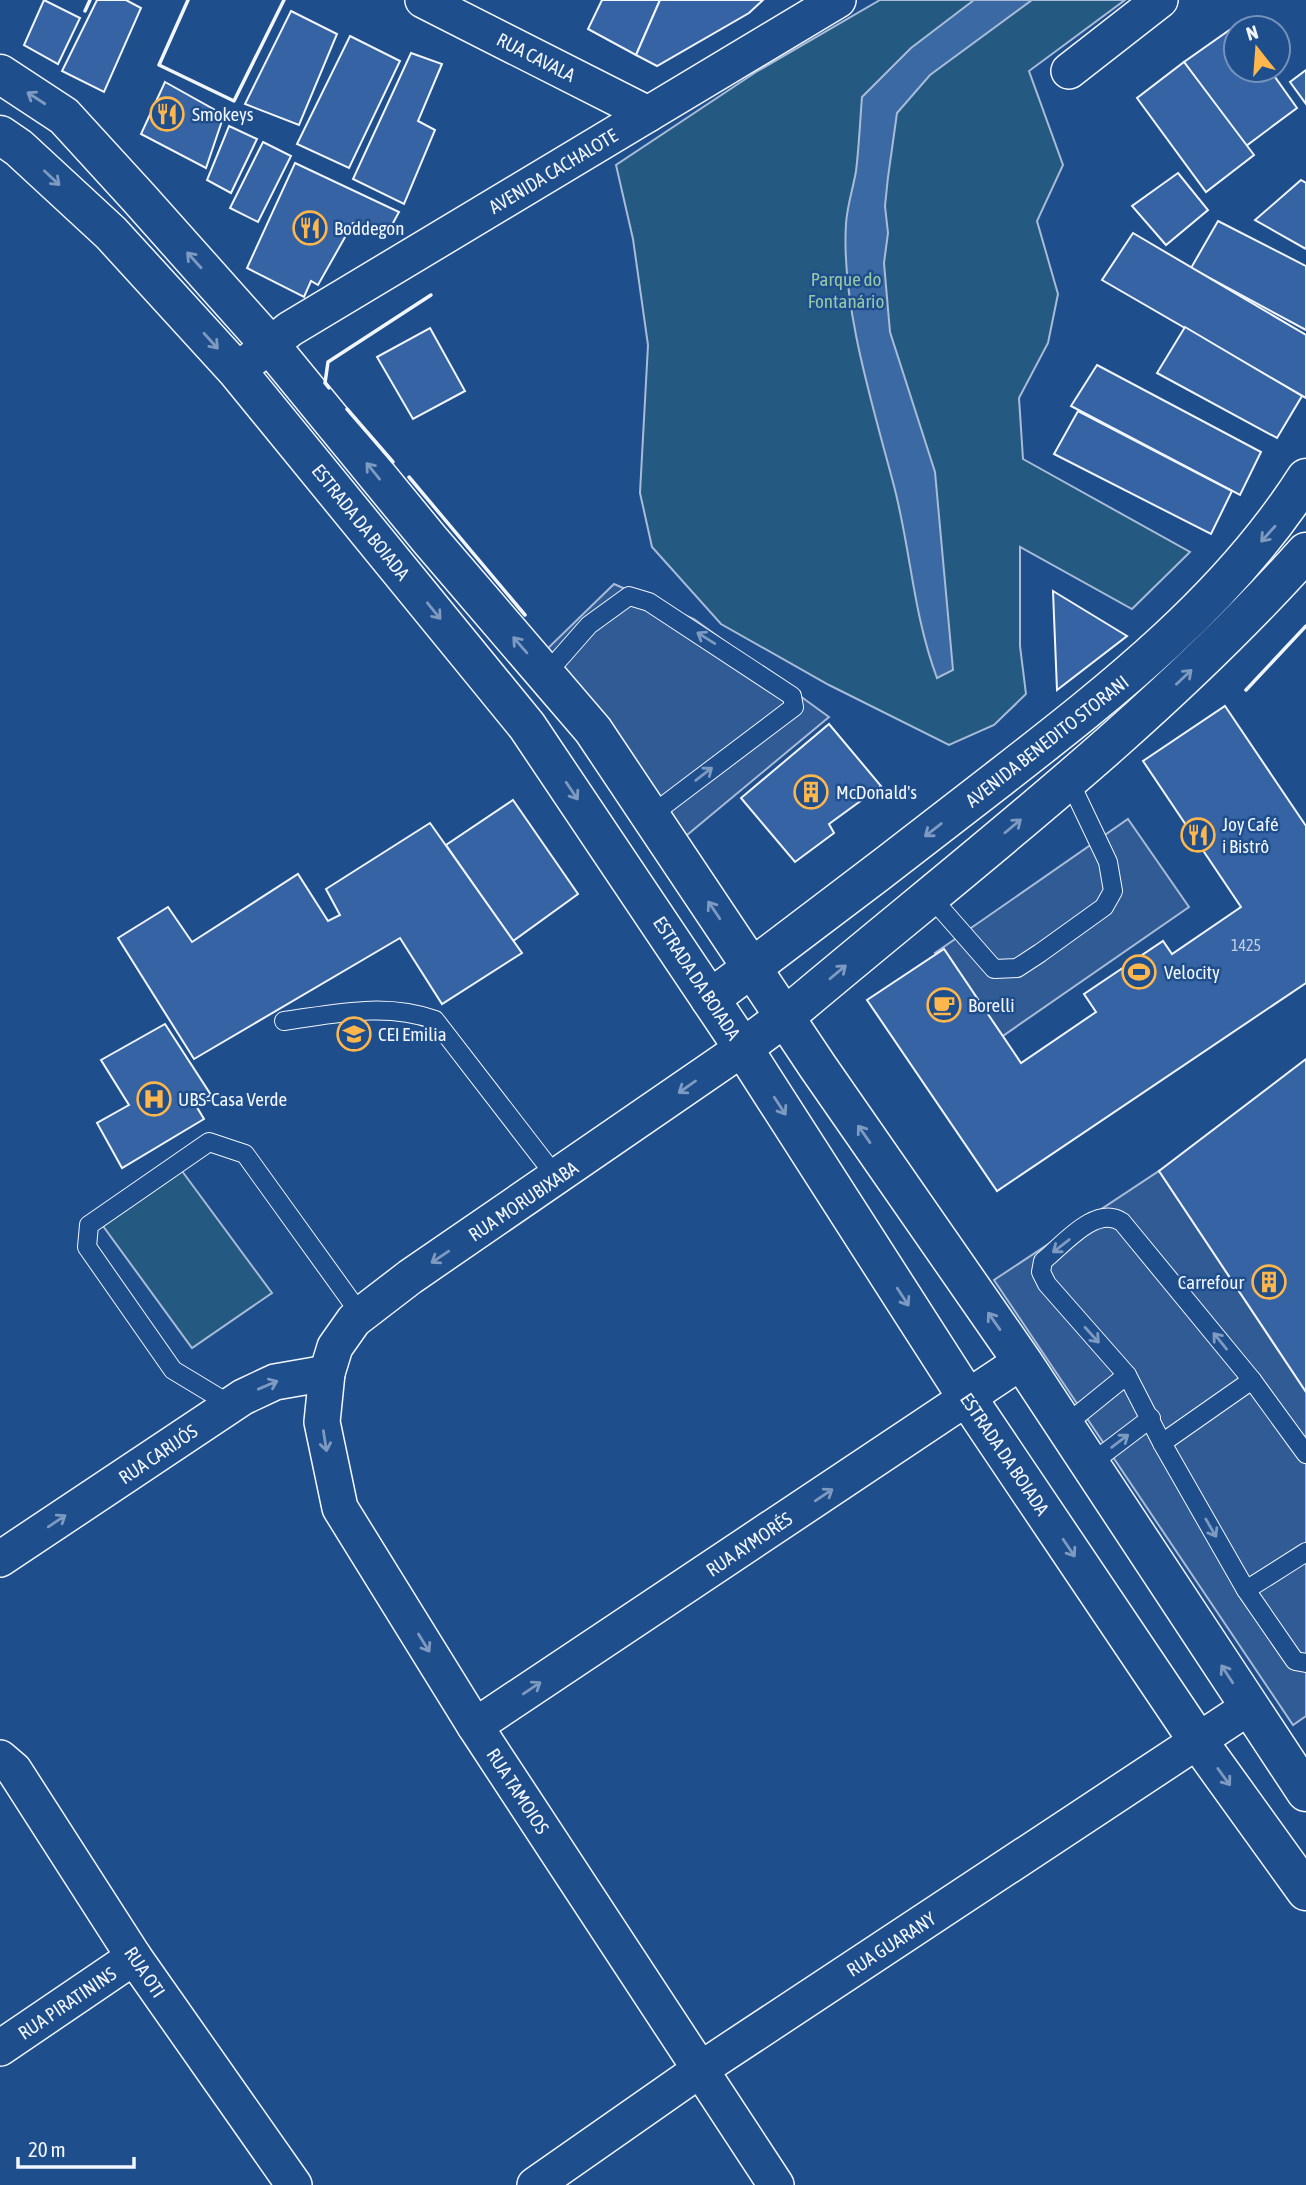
<svg xmlns="http://www.w3.org/2000/svg" width="1306" height="2185" font-family="'Asap Condensed',sans-serif">
<style>
.green{fill:#245a82;stroke:#a8bbd7;stroke-width:2}
.parking{fill:#305b95;stroke:#a8bbd7;stroke-width:2}
.water{fill:#3b69a3;stroke:#a8bbd7;stroke-width:2}
.building{fill:#3563a3;stroke:#f2f6ff;stroke-width:2}
.lines{fill:none;stroke-linecap:round;stroke-linejoin:round}
.service-casing{stroke:#f2f6ff;stroke-width:20}
.minor-casing{stroke:#f2f6ff;stroke-width:38}
.secondary-casing{stroke:#f2f6ff;stroke-width:41}
.primary-casing{stroke:#f2f6ff;stroke-width:41}
.service{stroke:#1f4e8c;stroke-width:18}
.minor{stroke:#1f4e8c;stroke-width:35}
.secondary{stroke:#1f4e8c;stroke-width:38}
.primary{stroke:#1f4e8c;stroke-width:38}
.wall{stroke:#f2f6ff;stroke-width:3.5}
.oneway{stroke:#7e9ac0}
.labels{text-anchor:middle;dominant-baseline:central;stroke-width:5;stroke-linejoin:round;paint-order:stroke}
.number-label{font-size:16px;fill:#c3d1e8}
.street-label{font-size:19px;fill:#f2f6ff;stroke:#1f4e8c}
.poi-label{font-size:19px;fill:#f2f6ff;stroke:#1f4e8c;text-anchor:start}
.park-label{font-size:19px;fill:#97c8a6;stroke:#1f4e8c}
</style>
<rect width="100%" height="100%" fill="#1f4e8c"/>
<g class="green">
<path d="M880,0h245l-96,71 34,94 -26,56 21,73 -10,49 -29,55 4,61 167,93 -58,57 -112,-62v99l6,48 -32,31 -45,20 -120,-60 -108,-61 -69,-77 -12,-54 8,-148 -15,-106 -17,-74 140,-93z"/>
<path d="M182,1171l90,122 -80,55 -89,-122z"/>
</g>
<g class="parking">
<path d="M614,584l80,35 135,98 -148,123 -137,-188z"/>
<path d="M1128,819l61,88 -192,133 -62,-87z"/>
<path d="M1159,1171l147,221v324l-13,9 -299,-445z"/>
</g>
<path class="water" d="M974,0h58l-102,75 -33,38 -9,64 -3,29 3,27 -4,30 6,69 45,140 18,198 -16,8c-24,-64 -26,-127 -43,-192 -21,-80 -53,-180 -48,-262 1,-18 7,-35 10,-53 3,-24 4,-49 6,-74l49,-49z"/>
<g class="building">
<path d="M44,0l36,18 -22,46 -34,-19z"/>
<path d="M97,0h29l15,8 -37,84 -42,-21z"/>
<path d="M602,0h58l-24,55 -48,-26z"/>
<path d="M660,0h103l-14,13 -92,53 -21,-11z"/>
<path d="M291,11l46,23 -38,91 -54,-21z"/>
<path d="M1238,24l2,4h-4v42h34l27,38 -51,38 -62,-84z"/>
<path d="M350,36l50,25 -51,107 -52,-24z"/>
<path d="M411,53l31,11 -24,57 17,9 -31,74 -51,-25z"/>
<path d="M1184,62l70,93 -48,37 -69,-94z"/>
<path d="M1306,70v34l-16,-22z"/>
<path d="M165,82l59,33 -18,53 -65,-34z"/>
<path d="M229,126l28,13 -26,54 -24,-13z"/>
<path d="M263,142l28,14 -33,66 -28,-14z"/>
<path d="M295,163l104,49 -14,26 -32,-15 -35,62 -7,-4 -7,16 -57,-29z"/>
<path d="M1178,173l30,37 -42,35 -34,-39z"/>
<path d="M1301,180l5,3v66l-51,-29z"/>
<path d="M1218,221l88,45v64l-115,-62z"/>
<path d="M1133,233l173,102v63l-204,-118z"/>
<path d="M1185,327l117,69 -25,42 -120,-65z"/>
<path d="M430,328l35,63 -52,28 -36,-62z"/>
<path d="M1097,365l164,87 -21,43 -169,-89z"/>
<path d="M1078,411l154,80 -21,43 -157,-80z"/>
<path d="M1053,591l74,45 -70,54z"/>
<path d="M1225,706l81,120v157l-309,208 -130,-191 77,-51 77,114 75,-51 -12,-18 79,-53 9,13 69,-47 -98,-146z"/>
<path d="M829,724l52,62 -52,38 5,9 -39,29 -54,-64z"/>
<path d="M513,800l65,94 -65,47 -67,-96z"/>
<path d="M430,823l92,130 -80,51 -42,-66 -206,121 -76,-121 50,-31 24,35 106,-68 30,47 12,-6 -14,-26z"/>
<path d="M165,1024l46,71 -16,9 9,15 -82,49 -25,-45 32,-18 -28,-45z"/>
<path d="M1306,1059v333l-147,-221z"/>
</g>
<g class="lines">
<defs>
<g id="service">
<path d="M546,674l43,-49 40,-29 20,6 143,94 2,11 -144,109"/>
<path d="M930,896l64,73 23,-1 23,-15 64,-46 9,-16 -5,-29 -39,-82"/>
<path d="M284,1021c51,-7 101,-19 151,-1l122,158"/>
<path d="M231,1405l-58,-35 -86,-123 2,-22 120,-83 36,12 116,161"/>
<path d="M1064,1426l63,-51"/>
<path d="M1162,1443l90,-63"/>
<path d="M1306,1454l-54,-74 -130,-158c-26,-18 -59,23 -79,39l-2,11 6,12 80,91 35,68 84,147 49,71 11,2"/>
<path d="M1089,1465l62,-47"/>
<path d="M1246,1590l60,-38"/>
</g>
<g id="minor">
<path d="M423,0l225,114"/>
<path d="M1069,71l91,-71"/>
<path d="M237,371l53,-42 548,-329"/>
<path d="M743,1048l-333,229 -56,43 -19,27 -8,26 -5,49 18,86 135,218 301,459"/>
<path d="M0,1559l243,-162 32,-15 52,-9"/>
<path d="M475,1726l547,-365"/>
<path d="M0,1758l14,12 120,187 160,228"/>
<path d="M0,2048l134,-91"/>
<path d="M535,2185l166,-116 548,-362"/>
</g>
<g id="secondary">
<path d="M710,999c98,-73 195,-147 291,-222 113,-88 227,-177 305,-299"/>
<path d="M743,1048l43,-32c177,-150 365,-291 520,-464"/>
</g>
<g id="primary">
<path d="M0,74l64,42 75,82 131,147 160,195 163,190 225,337 204,294 284,431"/>
<path d="M0,135l19,13 92,85 126,138 290,355 216,322 225,351 230,342 108,150"/>
</g>
</defs>
<use href="#service" class="service-casing"/>
<use href="#minor" class="minor-casing"/>
<use href="#secondary" class="secondary-casing"/>
<use href="#primary" class="primary-casing"/>
<use href="#service" class="service"/>
<use href="#minor" class="minor"/>
<use href="#secondary" class="secondary"/>
<use href="#primary" class="primary"/>
<g class="wall">
<path d="M188,0l-29,65 75,36 50,-101"/>
<path d="M85,11l5,-11"/>
<path d="M329,388l-4,-5 3,-21 103,-67"/>
<path d="M347,409l46,53"/>
<path d="M409,477l116,138"/>
<path d="M1246,690l60,-64"/>
</g>
</g>
<defs><path id="oneway-shaft" d="M-6 0H5M1.5-3L5.5 0L1.5 3" fill="none" stroke-width="1.6" stroke-linecap="round" stroke-linejoin="round" transform="scale(1.75)"/></defs>
<g class="oneway">
<use href="#oneway-shaft" transform="translate(36 98) rotate(-147)"/>
<use href="#oneway-shaft" transform="translate(52 178) rotate(43)"/>
<use href="#oneway-shaft" transform="translate(194 260) rotate(-132)"/>
<use href="#oneway-shaft" transform="translate(211 341) rotate(48)"/>
<use href="#oneway-shaft" transform="translate(373 471) rotate(-129)"/>
<use href="#oneway-shaft" transform="translate(1268 534) rotate(132)"/>
<use href="#oneway-shaft" transform="translate(434 611) rotate(51)"/>
<use href="#oneway-shaft" transform="translate(706 638) rotate(-148)"/>
<use href="#oneway-shaft" transform="translate(520 645) rotate(-131)"/>
<use href="#oneway-shaft" transform="translate(1184 677) rotate(-43)"/>
<use href="#oneway-shaft" transform="translate(704 774) rotate(-38)"/>
<use href="#oneway-shaft" transform="translate(572 791) rotate(56)"/>
<use href="#oneway-shaft" transform="translate(1013 826) rotate(-40)"/>
<use href="#oneway-shaft" transform="translate(933 830) rotate(142)"/>
<use href="#oneway-shaft" transform="translate(714 910) rotate(-124)"/>
<use href="#oneway-shaft" transform="translate(838 972) rotate(-40)"/>
<use href="#oneway-shaft" transform="translate(687 1087) rotate(145)"/>
<use href="#oneway-shaft" transform="translate(780 1106) rotate(57)"/>
<use href="#oneway-shaft" transform="translate(864 1134) rotate(-125)"/>
<use href="#oneway-shaft" transform="translate(1061 1246) rotate(142)"/>
<use href="#oneway-shaft" transform="translate(440 1257) rotate(146)"/>
<use href="#oneway-shaft" transform="translate(903 1297) rotate(57)"/>
<use href="#oneway-shaft" transform="translate(994 1321) rotate(-125)"/>
<use href="#oneway-shaft" transform="translate(1092 1335) rotate(48)"/>
<use href="#oneway-shaft" transform="translate(1220 1341) rotate(-129)"/>
<use href="#oneway-shaft" transform="translate(268 1385) rotate(-23)"/>
<use href="#oneway-shaft" transform="translate(325 1441) rotate(81)"/>
<use href="#oneway-shaft" transform="translate(1120 1441) rotate(-37)"/>
<use href="#oneway-shaft" transform="translate(824 1495) rotate(-34)"/>
<use href="#oneway-shaft" transform="translate(57 1521) rotate(-34)"/>
<use href="#oneway-shaft" transform="translate(1211 1528) rotate(60)"/>
<use href="#oneway-shaft" transform="translate(1069 1548) rotate(56)"/>
<use href="#oneway-shaft" transform="translate(424 1643) rotate(58)"/>
<use href="#oneway-shaft" transform="translate(1227 1674) rotate(-123)"/>
<use href="#oneway-shaft" transform="translate(532 1688) rotate(-34)"/>
<use href="#oneway-shaft" transform="translate(1224 1777) rotate(54)"/>
</g>
<defs>
<symbol id="restaurant-ring" viewBox="-11 -11 22 22"><circle r="9.5" fill="#1f4e8c" stroke="#ffb74d" stroke-width="1.5"/><path d="M-5-6h1v4h1v-4h1v4h1v-4h1v5L-1.5 .5V6h-2V.5L-5-1ZM5-6V6H3V1.5H1.5Q1.5-4 5-6Z" fill="#ffb74d"/></symbol>
<symbol id="building-ring" viewBox="-11 -11 22 22"><circle r="9.5" fill="#1f4e8c" stroke="#ffb74d" stroke-width="1.5"/><path d="M-4-6H4V6H1V3H-1V6H-4ZM-2.5-4.3h1.7v1.8h-1.7ZM.8-4.3h1.7v1.8H.8ZM-2.5-1h1.7V.8h-1.7ZM.8-1h1.7V.8H.8Z" fill="#ffb74d"/></symbol>
<symbol id="stadium-ring" viewBox="-11 -11 22 22"><circle r="9.5" fill="#1f4e8c" stroke="#ffb74d" stroke-width="1.5"/><path d="M0-5a6.5 5 0 1 0 0 10a6.5 5 0 1 0 0-10ZM-3.5-1.8h7v3.6h-7Z" fill="#ffb74d"/></symbol>
<symbol id="cafe-ring" viewBox="-11 -11 22 22"><circle r="9.5" fill="#1f4e8c" stroke="#ffb74d" stroke-width="1.5"/><path d="M-5.5-4.5H6V0H3Q3 3.5 0 3.5H-2.5Q-5.5 3.5-5.5 0ZM3-3.2v2h1.7v-2ZM-6 4.5H4V6H-6Z" fill="#ffb74d"/></symbol>
<symbol id="school-ring" viewBox="-11 -11 22 22"><circle r="9.5" fill="#1f4e8c" stroke="#ffb74d" stroke-width="1.5"/><path d="M0-5L7-2L0 1L-7-2ZM-4 1L0 2.5L4 1V4Q0 6-4 4Z" fill="#ffb74d"/></symbol>
<symbol id="hospital-ring" viewBox="-11 -11 22 22"><circle r="9.5" fill="#1f4e8c" stroke="#ffb74d" stroke-width="1.5"/><path d="M-5-5h3v3.5h4V-5h3V5h-3V1.5h-4V5h-3Z" fill="#ffb74d"/></symbol>
</defs>
<g fill-rule="evenodd">
<use href="#restaurant-ring" x="148" y="95" width="38" height="38"/>
<use href="#restaurant-ring" x="291" y="209" width="38" height="38"/>
<use href="#building-ring" x="792" y="773" width="38" height="38"/>
<use href="#restaurant-ring" x="1179" y="816" width="38" height="38"/>
<use href="#stadium-ring" x="1120" y="953" width="38" height="38"/>
<use href="#cafe-ring" x="925" y="986" width="38" height="38"/>
<use href="#school-ring" x="335" y="1015" width="38" height="38"/>
<use href="#hospital-ring" x="135" y="1080" width="38" height="38"/>
<use href="#building-ring" x="1250" y="1263" width="38" height="38"/>
</g>
<g class="labels">
<g class="number-label">
<text x="1246" y="945">1425</text>
</g>
<g class="street-label">
<text transform="translate(536 57) rotate(27)">RUA CAVALA</text>
<text transform="translate(553 171) rotate(-31)">AVENIDA CACHALOTE</text>
<text transform="translate(361 522) rotate(51)">ESTRADA DA BOIADA</text>
<text transform="translate(1047 741) rotate(-38)">AVENIDA BENEDITO STORANI</text>
<text transform="translate(697 978) rotate(57)">ESTRADA DA BOIADA</text>
<text transform="translate(523 1201) rotate(-34)">RUA MORUBIXABA</text>
<text transform="translate(158 1454) rotate(-34)">RUA CARIJÓS</text>
<text transform="translate(1005 1454) rotate(56)">ESTRADA DA BOIADA</text>
<text transform="translate(749 1544) rotate(-34)">RUA AYMORÉS</text>
<text transform="translate(518 1791) rotate(57)">RUA TAMOIOS</text>
<text transform="translate(891 1944) rotate(-33)">RUA GUARANY</text>
<text transform="translate(145 1972) rotate(56)">RUA OTI</text>
<text transform="translate(67 2003) rotate(-34)">RUA PIRATININS</text>
</g>
<g class="poi-label">
<text x="192" y="114">Smokeys</text>
<text x="334" y="228">Boddegon</text>
<text x="836" y="792">McDonald's</text>
<text x="1222" y="824">Joy Café<tspan x="1222" dy="22">i Bistrô</tspan></text>
<text x="1164" y="972">Velocity</text>
<text x="968" y="1005">Borelli</text>
<text x="378" y="1034">CEI Emilia</text>
<text x="178" y="1099">UBS-Casa Verde</text>
<text x="1244" y="1282" text-anchor="end">Carrefour</text>
</g>
<g class="park-label">
<text x="846" y="279">Parque do<tspan x="846" dy="22">Fontanário</tspan></text>
</g>
</g>
<g transform="translate(1257 49) rotate(343)"><circle r="33" fill="#1f4e8c" stroke="#7391ba" stroke-width="2"/>
<path d="M0-5L12 26L0 18L-12 26Z" fill="#ffb74d"/>
<text y="-10" font-size="19" font-weight="bold" text-anchor="middle" fill="#f2f6ff">N</text>
</g>
<path d="M18 2157v10h116v-10" fill="none" stroke="#f2f6ff" stroke-width="3.5"/>
<text x="28" y="2157" font-size="21" fill="#f2f6ff" stroke="#1f4e8c" stroke-width="5" paint-order="stroke">20 m</text>
</svg>
